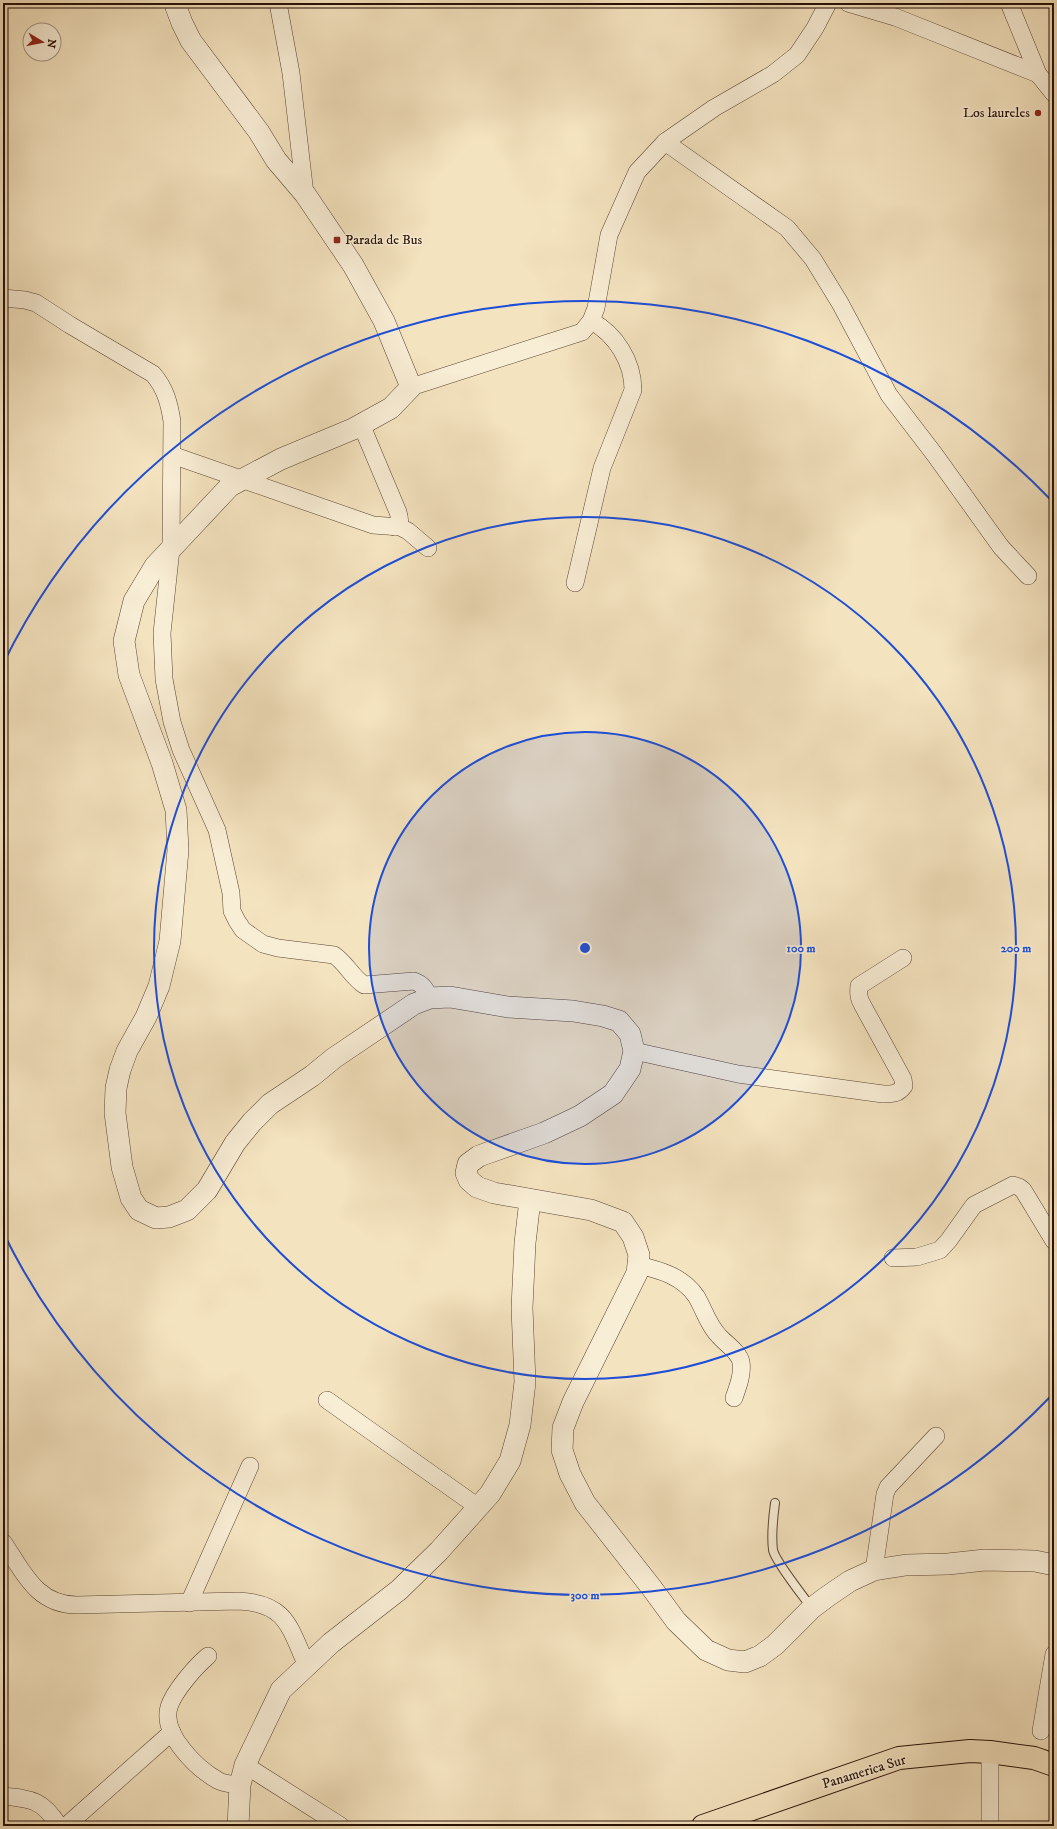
<svg xmlns="http://www.w3.org/2000/svg" width="1057" height="1829" font-family="'IM FELL DW Pica',serif">
<style>
.lines{fill:none;stroke-linecap:round;stroke-linejoin:round}
.service-casing{stroke:#5a4433;stroke-width:10}
.minor-casing{stroke:#5a4433;stroke-width:18}
.tertiary-casing{stroke:#5a4433;stroke-width:22}
.trunk-casing{stroke:#270f04;stroke-width:24}
.service{stroke:#f8edd5;stroke-width:8}
.minor{stroke:#f8edd5;stroke-width:17}
.tertiary{stroke:#f8edd5;stroke-width:21}
.trunk{stroke:#f4e3bf;stroke-width:22}
.ring{fill:none;stroke:#1d4ed8;stroke-width:2}
.poi-dot{fill:#8f2418;stroke:#f8edd5;stroke-width:1.5}
.labels{text-anchor:middle;dominant-baseline:central;stroke-width:3;stroke-linejoin:round;paint-order:stroke}
.poi-label{font-size:14px;fill:#270f04;stroke:#f8edd5;text-anchor:end}
.street-label{font-size:14px;fill:#270f04;stroke:#f8edd5}
.centre{fill:#1d4ed8;stroke:#f8edd5;stroke-width:2}
.ring-label{font-size:12px;text-anchor:middle;font-weight:bold;fill:#1d4ed8;stroke:#f8edd5;stroke-width:3;stroke-linejoin:round;paint-order:stroke}
</style>
<rect width="100%" height="100%" fill="#f4e3bf"/>
<filter id="stains"><feTurbulence type="fractalNoise" baseFrequency=".005" numOctaves="4"/><feColorMatrix values="0 0 0 0 .2 0 0 0 0 .09 0 0 0 0 .02 0 0 0 .5 -.17"/></filter>
<radialGradient id="worn" r=".72"><stop offset=".6" stop-color="#630" stop-opacity="0"/><stop offset="1" stop-color="#630" stop-opacity=".3"/></radialGradient>
<g class="lines">
<defs>
<path id="service" d="M775,1503c-2,15 -4,31 -2,47 2,11 30,46 38,57"/>
<g id="minor">
<path d="M278,3l13,70 14,121"/>
<path d="M848,3l47,14 143,57"/>
<path d="M1009,3l29,71 16,20"/>
<path d="M665,142l122,86 26,31 27,44 49,92 46,60 66,92 27,29"/>
<path d="M3,298l22,2 11,3 34,22 83,49c12,14 16,28 19,47l-1,128 -9,84 2,46 8,43 9,28 36,80 14,63 1,18 5,10 6,9 20,14 15,4 56,7c12,8 18,22 30,30l50,-4c9,3 12,9 16,17"/>
<path d="M411,387l171,-55 9,-11 5,-13 13,-73 28,-63 28,-30 49,-34 59,-34 24,-19 18,-27 13,-25"/>
<path d="M361,424l37,88c2,7 3,11 -3,15"/>
<path d="M172,455l201,70 27,2 8,4 20,17"/>
<path d="M575,583l27,-115 31,-78c0,-28 -17,-56 -42,-69"/>
<path d="M634,1051l104,23 145,20c10,0 15,0 21,-8l-1,-7 -40,-73c-4,-7 -5,-11 -4,-20l44,-28"/>
<path d="M893,1258l24,-1 23,-7 9,-10 25,-35 39,-20 6,2 4,3 31,51"/>
<path d="M638,1265c22,5 44,11 58,31 8,13 12,29 23,40 7,8 20,16 22,26 2,12 -3,24 -7,36"/>
<path d="M327,1400l151,107"/>
<path d="M3,1542c20,29 33,63 74,63l161,-4c49,2 51,26 69,65"/>
<path d="M874,1570l11,-76 3,-7 48,-51"/>
<path d="M189,1603l61,-137"/>
<path d="M208,1656c-12,10 -34,35 -39,51 -8,27 28,62 50,74 6,3 15,3 21,4"/>
<path d="M1041,1731l13,-77"/>
<path d="M245,1765l96,61"/>
<path d="M3,1796c29,3 40,4 56,30"/>
<path d="M66,1826l106,-94"/>
<path d="M990,1826v-74"/>
</g>
<g id="tertiary">
<path d="M176,3v4l6,16 9,18 68,91 17,28 29,34 48,71 31,56 27,66 -20,21 -38,21 -72,30 -51,27 -75,80 -21,35 -10,40 5,34 33,88 14,47 2,40 -8,91 -11,45 -13,31 -19,34 -7,19 -4,18 -1,25 7,54 9,31 8,12 17,8 13,-1 18,-7 20,-20 28,-47 17,-21 18,-18 42,-28 22,-18 80,-54 16,-6 20,-1 58,10 65,4 30,5 16,5 11,13 4,17 -4,18 -17,25 -33,22 -36,17 -65,23 -11,8 -2,9 3,7 8,7 17,6 97,17 32,12 10,15 6,18 -2,18 -64,129 -10,26 -1,22 8,24 15,29 66,84 25,34 30,29 22,10 17,2 15,-6 15,-11 37,-37 16,-12 22,-15 24,-11 32,-5 42,-1 37,-4 50,1 19,4"/>
<path d="M238,1826l2,-41 5,-20 36,-75 50,-47 68,-53 40,-39 51,-57 20,-33 10,-36 5,-43 -3,-74 3,-65 5,-43"/>
</g>
<path id="trunk" d="M703,1826l196,-68 71,-7 20,1 44,6 20,7"/>
</defs>
<use href="#service" class="service-casing"/>
<use href="#minor" class="minor-casing"/>
<use href="#tertiary" class="tertiary-casing"/>
<use href="#trunk" class="trunk-casing"/>
<use href="#service" class="service"/>
<use href="#minor" class="minor"/>
<use href="#tertiary" class="tertiary"/>
<use href="#trunk" class="trunk"/>
</g>
<circle cx="585" cy="948" r="216" fill="#1d4ed8" fill-opacity=".12"/>
<g class="ring">
<circle cx="585" cy="948" r="216"/>
<circle cx="585" cy="948" r="431"/>
<path d="M1050 1397A647 647 0 0 1 3 1232M3 664A647 647 0 0 1 1050 499"/>
</g>
<g class="poi-dot">
<circle cx="1038" cy="113" r="4"/>
<rect x="333" y="236" width="8" height="8" rx="2"/>
</g>
<g class="labels">
<g class="poi-label">
<text x="1030" y="113">Los laureles</text>
<text x="345" y="240" text-anchor="start">Parada de Bus</text>
</g>
<g class="street-label">
<text transform="translate(864 1772) rotate(-17)">Panamerica Sur</text>
</g>
</g>
<circle cx="585" cy="948" r="6" class="centre"/>
<g class="ring-label">
<text x="801" y="952">100 m</text>
<text x="1016" y="952">200 m</text>
<text x="585" y="1599">300 m</text>
</g>
<rect width="1057" height="1829" fill="none" stroke="#f4e3bf" stroke-width="16"/>
<rect x="4" y="4" width="1049" height="1821" fill="none" stroke="#270f04" stroke-width="2"/>
<rect x="8" y="8" width="1041" height="1813" fill="none" stroke="#270f04"/>
<g transform="translate(42 42) rotate(100)"><circle r="19" fill="#f8edd5" stroke="#a49481"/>
<path d="M0-3L7 15L0 10L-7 15Z" fill="#8f2418"/>
<text y="-6" font-size="11" font-weight="bold" text-anchor="middle" fill="#270f04">N</text>
</g>
<rect width="100%" height="100%" filter="url(#stains)"/>
<rect width="100%" height="100%" fill="url(#worn)"/>
</svg>
